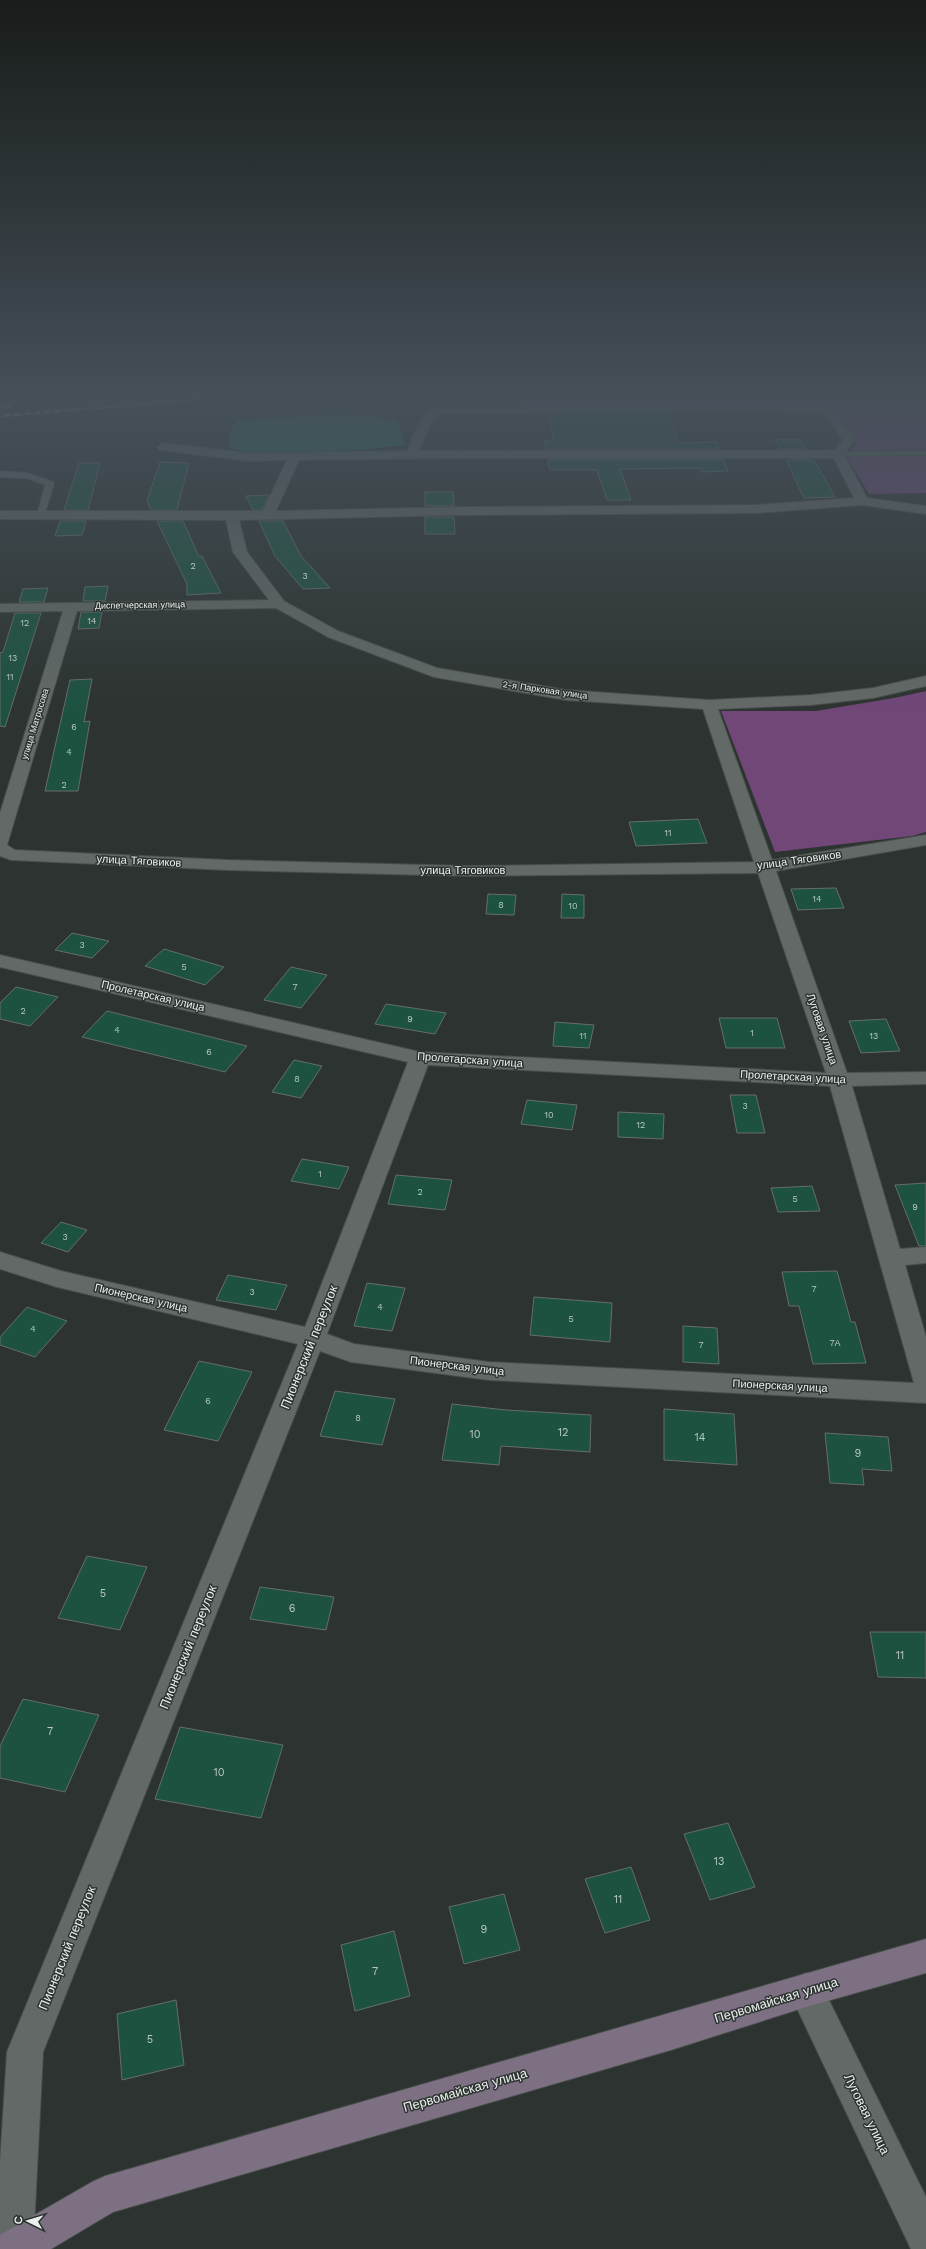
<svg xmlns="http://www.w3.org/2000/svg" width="926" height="2249" font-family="'Work Sans',sans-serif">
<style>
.green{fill:#704777}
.water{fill:#227159}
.building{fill:#1d5241;stroke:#666d6a}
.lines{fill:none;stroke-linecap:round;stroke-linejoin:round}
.lane-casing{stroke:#484e4b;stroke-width:2}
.street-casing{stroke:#484e4b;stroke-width:2}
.secondary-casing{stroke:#484e4b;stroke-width:2}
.lane{fill:#626966;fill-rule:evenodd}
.street{fill:#626966;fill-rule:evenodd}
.secondary{fill:#7d7083;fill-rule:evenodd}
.rail-casing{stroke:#d4d8d6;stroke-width:2.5}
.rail{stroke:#2c3330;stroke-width:1.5;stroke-dasharray:5;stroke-linecap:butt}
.labels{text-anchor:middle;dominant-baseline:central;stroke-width:3;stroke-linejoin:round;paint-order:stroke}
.number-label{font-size:9px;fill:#b8c8c2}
.far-street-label{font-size:9px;fill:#ebefed;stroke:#2c3330}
.street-label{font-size:11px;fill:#ebefed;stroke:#2c3330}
.near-number-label{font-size:11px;fill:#b8c8c2}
.near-street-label{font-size:13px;fill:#ebefed;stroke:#2c3330}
</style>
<rect width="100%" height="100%" fill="#2c3330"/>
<g class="green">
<path d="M527,396h399v97l-57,1 -23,-39 10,-12 -25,-37 -300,-1z"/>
<path d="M926,691v141l-14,4 -137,16 -54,-141h95l78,-13z"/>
</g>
<path class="water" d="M332,415l43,1 9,3 13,1 8,25c-26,4 -159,15 -175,2 -3,-11 1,-23 11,-28z"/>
<g class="building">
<path d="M667,413l12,30 37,-1 3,7h-173l-1,-8h8l-4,-27z"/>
<path d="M775,440h25l6,9h-26z"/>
<path d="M548,460h175l5,11 -26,1 -1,-4 -81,1 11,31h-24l-10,-30h-47z"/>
<path d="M786,460h28l21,37 -31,1z"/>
<path d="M160,462l29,1 -12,47h-26l-4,-9z"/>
<path d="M79,463h21l-12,47h-24z"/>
<path d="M425,492h28l1,14h-29z"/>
<path d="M269,495l-7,15h-9l-7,-14z"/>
<path d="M425,517h29l1,17h-30z"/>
<path d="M60,521h26l-4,14 -27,1z"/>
<path d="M157,521h26l16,36 3,-1 19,37 -34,2v-11z"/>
<path d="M259,521h24l18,35 29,32 -27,1 -28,-33z"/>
<path d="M108,586l-3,15h-22l2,-14z"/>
<path d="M48,588l-4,14h-25l4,-13z"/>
<path d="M81,612h21l-3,16 -21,1z"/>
<path d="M15,613h26l-36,114 -5,-1v-73l3,-1z"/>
<path d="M92,679l-8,43 6,-1 -12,70h-33l25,-111z"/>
<path d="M698,819l9,24 -71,3 -7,-24z"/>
<path d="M836,888l8,20 -46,2 -7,-21z"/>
<path d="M488,894l28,1 -2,20 -28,-1z"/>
<path d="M562,894l22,1v23h-23z"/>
<path d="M72,933l37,8 -17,17 -37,-8z"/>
<path d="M164,949l60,18 -19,18 -60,-19z"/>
<path d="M291,967l36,8 -26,33 -37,-8z"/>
<path d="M16,987l42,10 -28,29 -30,-7v-16z"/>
<path d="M386,1004l60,9 -11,21 -60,-10z"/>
<path d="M107,1011l140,35 -22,26 -143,-35z"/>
<path d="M719,1018h58l8,30h-59z"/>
<path d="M886,1019l14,32 -39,2 -12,-32z"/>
<path d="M555,1022l39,3 -5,23 -36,-2z"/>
<path d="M294,1060l28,6 -21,32 -29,-6z"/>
<path d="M730,1095h26l9,38h-28z"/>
<path d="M527,1100l50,5 -5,25 -51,-6z"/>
<path d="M618,1112l46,2 -1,25 -45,-2z"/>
<path d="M302,1159l47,8 -10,22 -48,-8z"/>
<path d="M396,1175l56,5 -7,30 -57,-6z"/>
<path d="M926,1183v63h-7l-24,-61z"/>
<path d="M812,1186l8,25 -42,1 -7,-24z"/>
<path d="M61,1222l26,8 -19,22 -27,-9z"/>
<path d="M837,1271l14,51h4l11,41 -53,1 -14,-58h-10l-7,-34z"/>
<path d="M228,1275l59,10 -11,25 -60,-10z"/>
<path d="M367,1283l38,5 -13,43 -38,-5z"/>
<path d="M534,1297l78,6 -2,39 -80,-7z"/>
<path d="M27,1307l40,14 -32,36 -35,-12v-8z"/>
<path d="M683,1326l34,2 2,36 -36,-2z"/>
<path d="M199,1361l53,11 -34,69 -54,-11z"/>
<path d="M335,1391l60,8 -13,46 -62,-9z"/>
<path d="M452,1404l54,6 85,5 -1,37 -89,-6 -2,19 -57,-5z"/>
<path d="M664,1409l70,5 3,51 -73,-5z"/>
<path d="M825,1433l63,4 4,34 -30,-2 2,16 -34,-2z"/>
<path d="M87,1556l60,11 -27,63 -62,-12z"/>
<path d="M260,1587l74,10 -8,33 -76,-11z"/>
<path d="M870,1632h56v46l-48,-1z"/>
<path d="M23,1699l76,16 -34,77 -65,-14v-32z"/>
<path d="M180,1727l103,18 -22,73 -106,-19z"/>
<path d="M728,1823l27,64 -45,13 -26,-66z"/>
<path d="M631,1867l19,53 -45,13 -20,-54z"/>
<path d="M504,1894l16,56 -56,14 -15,-57z"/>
<path d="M394,1931l16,65 -55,15 -14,-66z"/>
<path d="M176,2000l8,65 -62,15 -5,-66z"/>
</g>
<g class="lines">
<defs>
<g id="lane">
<path d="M926,405v4l-105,2 -4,-2 4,-2z"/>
<path d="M926,451v4l-88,1 -4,-2 4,-2z"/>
<path d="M0,471l28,2 25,9 1,2 -10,33 -7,-2 8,-30 -18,-7 -27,-1z"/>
</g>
<g id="street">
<path d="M677,405l148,2 9,4 21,29 -11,14 23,44 59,8v8l-64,-9 -106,8 -294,2 -223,5 8,32 37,49 54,30 99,37 129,22 143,10 102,-5 62,-7 53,-12v10l-53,12 -62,7 -93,4 54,151 154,-25v10l-150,26 71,202 79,-1v12l-74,2 48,163 26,-2v16l-21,2 21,72v66l-437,-23 -138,-18 -31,-11 -277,701 -10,197h-33v-86l7,-111 291,-708 -241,-57 -57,-18v-17l61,19 244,56 103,-265 -408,-95v-12l420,97 406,21 -68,-200 -290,3 -241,-6 -216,-10 -11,-4v-43l63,-202 -63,1v-8l269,-4 -36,-48 -7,-32 -226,-1v-8h263l24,-51 -39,1 -89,-11 -2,-3 6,-4 85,10 159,-2c5,-12 14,-40 27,-43zM677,411l142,1 7,3 17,25 -8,10 -416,1 11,-27 7,-10zM460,458h374l20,40 -98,7 -294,2 -186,4 23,-51zM276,608l52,29 106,40 132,23 137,9 51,153 -286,4 -241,-6 -212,-10 -8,-5 70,-234zM428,1065l402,21 84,297 -425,-21 -135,-18 -27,-10z"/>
<path d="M806,1973l12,5 108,219v52h-15l-117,-247 -5,-12 5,-12z"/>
</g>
<path id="secondary" d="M926,1939v34l-120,34 -135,43 -558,162 -62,37h-51v-14l92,-53 13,-6z"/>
</defs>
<use href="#lane" class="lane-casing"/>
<use href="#street" class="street-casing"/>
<use href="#secondary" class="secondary-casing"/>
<use href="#lane" class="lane"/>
<use href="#street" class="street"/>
<use href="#secondary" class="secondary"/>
<defs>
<g id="rail">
<path d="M0,407l11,-1"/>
<path d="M0,416l238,-20"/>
</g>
</defs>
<use href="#rail" class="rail-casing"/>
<use href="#rail" class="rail"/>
</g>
<linearGradient id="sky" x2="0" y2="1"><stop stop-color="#181c1a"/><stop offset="0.56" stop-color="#455059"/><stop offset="1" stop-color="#455059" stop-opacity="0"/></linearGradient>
<rect width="926" height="711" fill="url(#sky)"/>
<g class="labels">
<g class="number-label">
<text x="193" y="566">2</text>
<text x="305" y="576">3</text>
<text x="92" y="621">14</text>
<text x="25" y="623">12</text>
<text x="13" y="658">13</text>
<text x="10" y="677">11</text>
<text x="74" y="727">6</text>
<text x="69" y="752">4</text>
<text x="64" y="785">2</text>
<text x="668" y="833">11</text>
<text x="817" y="899">14</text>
<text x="501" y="905">8</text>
<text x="573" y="906">10</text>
<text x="82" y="945">3</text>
<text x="184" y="967">5</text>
<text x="295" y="987">7</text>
<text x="23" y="1011">2</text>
<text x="410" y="1019">9</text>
<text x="117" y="1030">4</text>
<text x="752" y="1033">1</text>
<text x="583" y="1036">11</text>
<text x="874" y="1036">13</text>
<text x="209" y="1052">6</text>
<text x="297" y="1079">8</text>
<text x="745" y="1106">3</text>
<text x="549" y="1115">10</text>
<text x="641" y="1125">12</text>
<text x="320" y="1174">1</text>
<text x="420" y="1192">2</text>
<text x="795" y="1199">5</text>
<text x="915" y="1207">9</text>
<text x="65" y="1237">3</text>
<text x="814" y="1289">7</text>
<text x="252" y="1292">3</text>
<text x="380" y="1307">4</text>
<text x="571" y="1319">5</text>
<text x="33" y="1329">4</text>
<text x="835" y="1343">7А</text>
<text x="701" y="1345">7</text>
<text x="208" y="1401">6</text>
<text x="358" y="1418">8</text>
</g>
<g class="far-street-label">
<text transform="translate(140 605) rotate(-1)">Диспетчерская улица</text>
<text transform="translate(545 690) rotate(8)">2-я Парковая улица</text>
<text transform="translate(35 724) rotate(-73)">улица Матросова</text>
</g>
<g class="street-label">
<text transform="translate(799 860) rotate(-8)">улица Тяговиков</text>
<text transform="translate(139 861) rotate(3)">улица Тяговиков</text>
<text x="463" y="870">улица Тяговиков</text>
<text transform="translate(153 996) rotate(13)">Пролетарская улица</text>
<text transform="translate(822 1029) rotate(71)">Луговая улица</text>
<text transform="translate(470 1060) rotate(4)">Пролетарская улица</text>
<text transform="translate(793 1077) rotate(3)">Пролетарская улица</text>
<text transform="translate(141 1298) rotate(13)">Пионерская улица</text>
<text transform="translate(457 1366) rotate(7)">Пионерская улица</text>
<text transform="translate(780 1386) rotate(3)">Пионерская улица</text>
</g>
<g class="near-number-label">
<text x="563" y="1432">12</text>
<text x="475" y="1434">10</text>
<text x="700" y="1437">14</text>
<text x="858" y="1453">9</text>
<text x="103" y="1593">5</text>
<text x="292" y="1608">6</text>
<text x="900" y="1655">11</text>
<text x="50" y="1731">7</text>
<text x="219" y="1772">10</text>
<text x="719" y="1861">13</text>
<text x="618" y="1899">11</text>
<text x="484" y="1929">9</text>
<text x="375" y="1971">7</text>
<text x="150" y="2039">5</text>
</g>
<g class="near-street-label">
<text transform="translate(309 1347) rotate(-68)">Пионерский переулок</text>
<text transform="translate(188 1647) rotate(-68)">Пионерский переулок</text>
<text transform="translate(67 1948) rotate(-68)">Пионерский переулок</text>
<text transform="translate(776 2000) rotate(-17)">Первомайская улица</text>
<text transform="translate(465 2090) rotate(-16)">Первомайская улица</text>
<text transform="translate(867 2114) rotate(64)">Луговая улица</text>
</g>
</g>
<g transform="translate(28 2221) rotate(275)" stroke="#2c3330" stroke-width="3" paint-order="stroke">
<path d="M0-3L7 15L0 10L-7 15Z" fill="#ebefed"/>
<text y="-6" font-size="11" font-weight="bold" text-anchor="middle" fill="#ebefed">С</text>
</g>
</svg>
